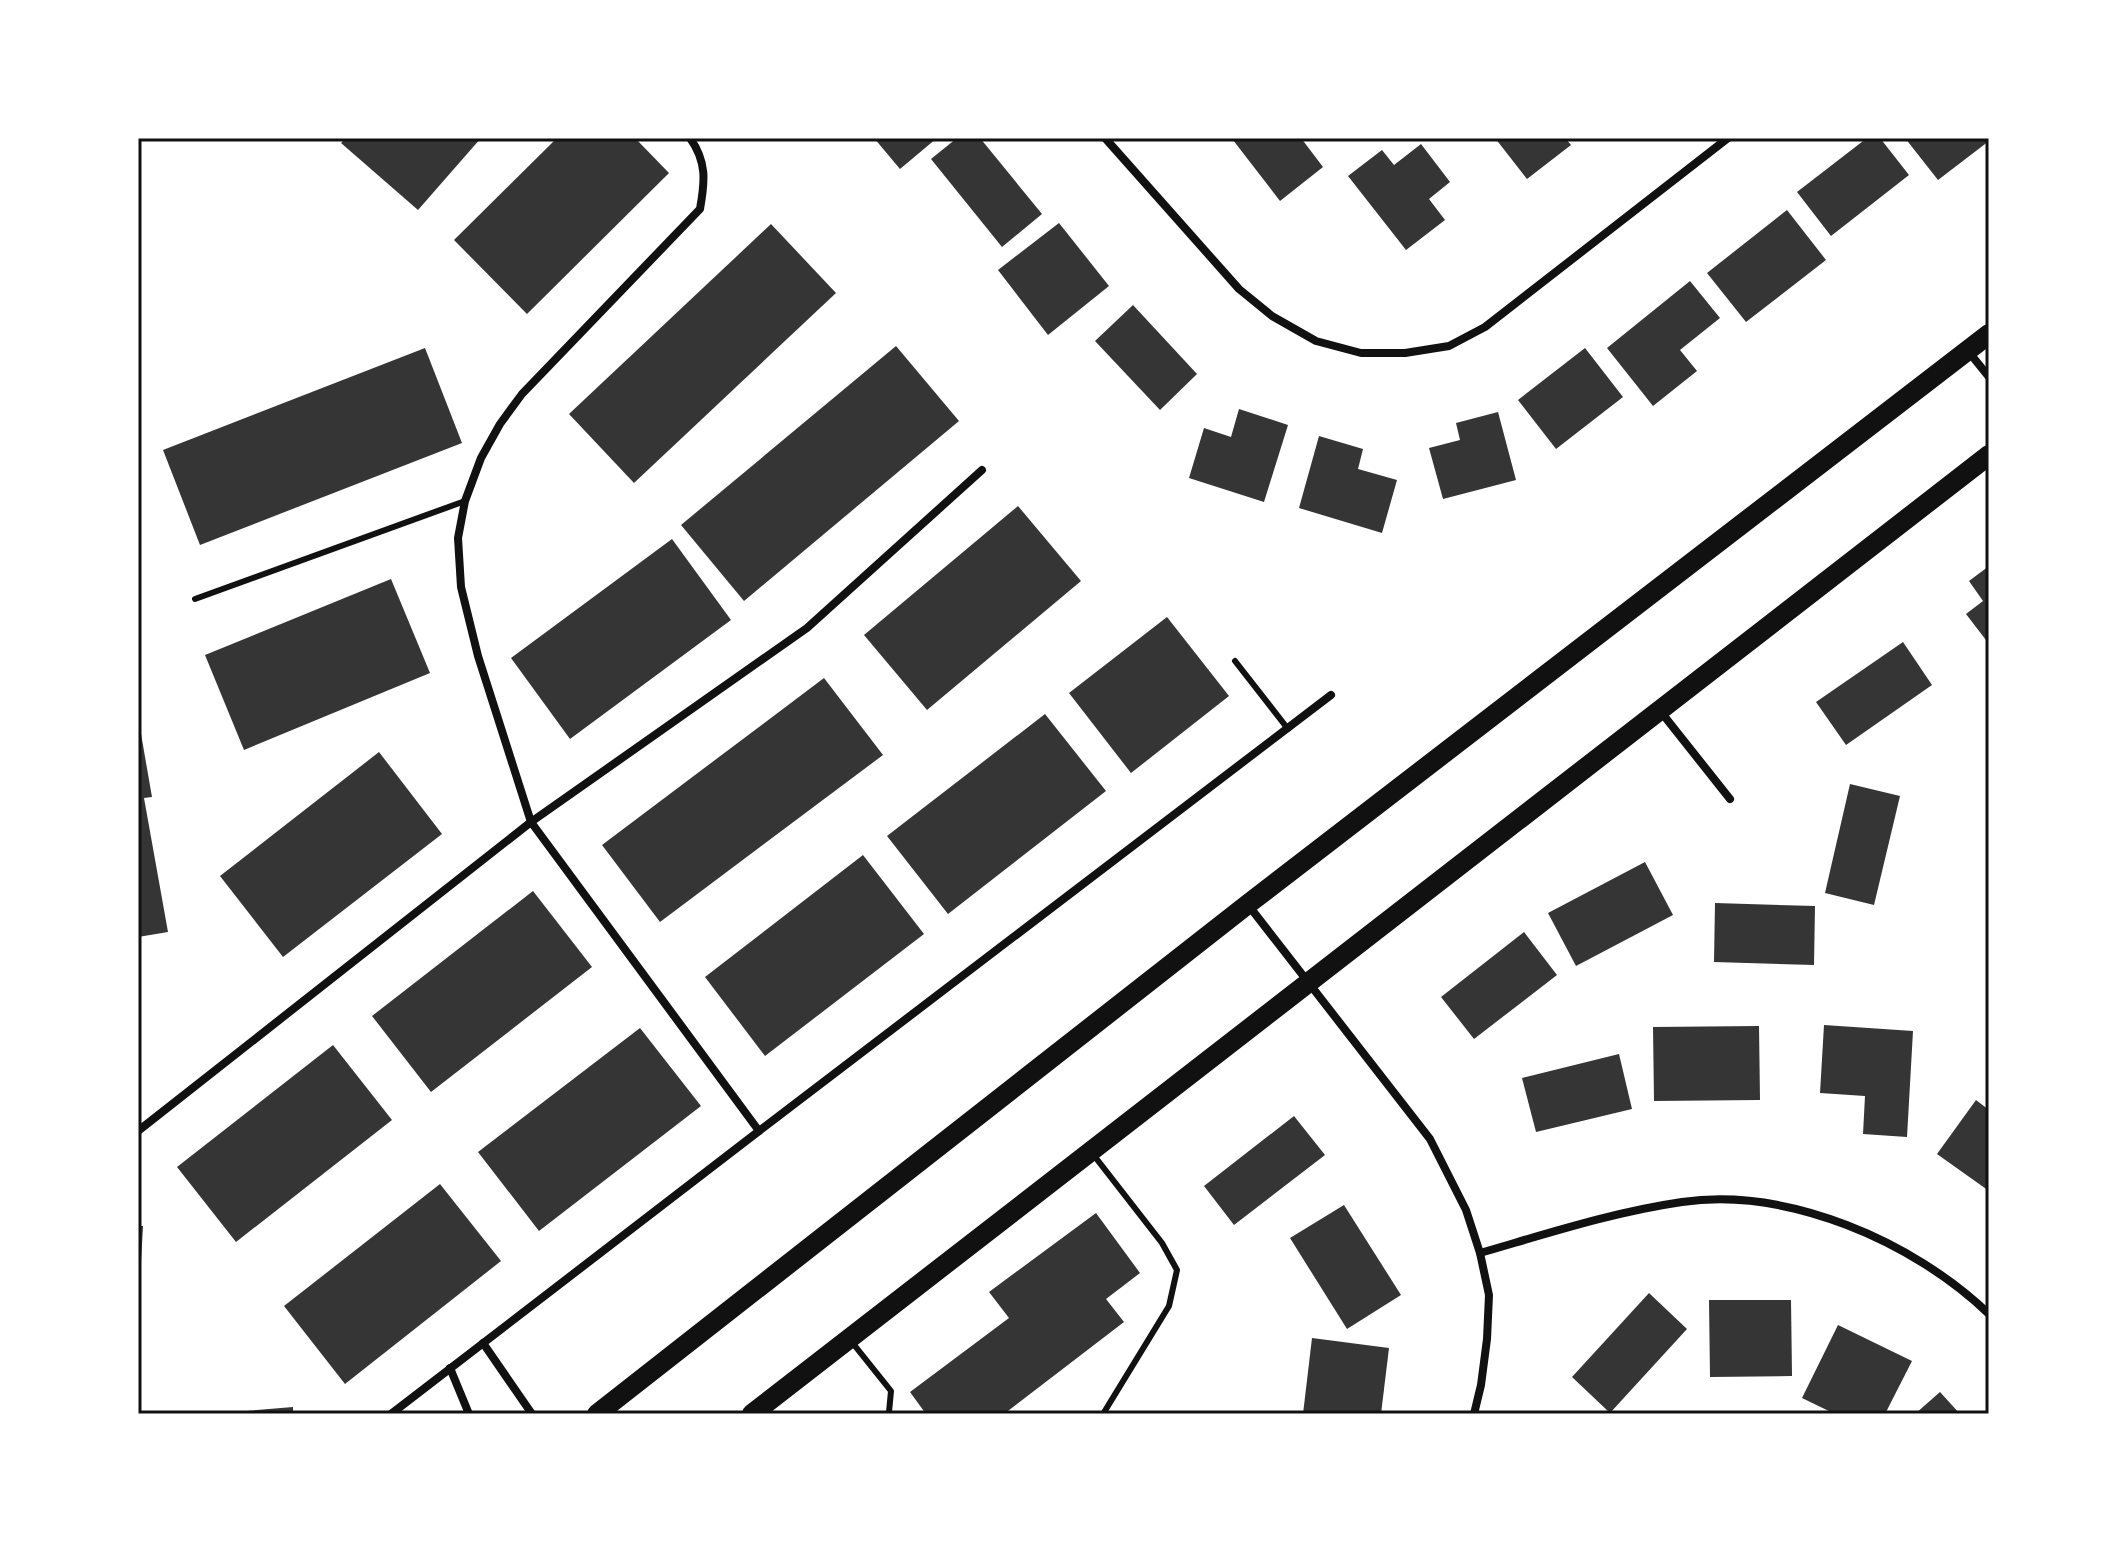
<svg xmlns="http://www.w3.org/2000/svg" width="2127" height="1552" font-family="'Space Grotesk',sans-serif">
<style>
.building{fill:#353535}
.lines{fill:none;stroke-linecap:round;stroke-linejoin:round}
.service{stroke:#111;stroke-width:6}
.minor{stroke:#111;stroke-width:8}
.primary{stroke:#111;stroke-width:20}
.neatline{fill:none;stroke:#111;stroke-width:3}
</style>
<rect width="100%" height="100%" fill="#fff"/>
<g class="building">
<path d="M346,138h135l-63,72 -77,-67z"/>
<path d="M557,138h78l34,35 -142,141 -73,-74z"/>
<path d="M874,138h63l-37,31z"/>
<path d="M957,138h23l62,76 -40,33 -71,-88z"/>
<path d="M1236,138h65l22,29 -43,34 -47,-61z"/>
<path d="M1495,138h70l6,7 -44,34z"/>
<path d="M1867,138h13l29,37 -78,61 -34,-44z"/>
<path d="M1905,138h84v3l-51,39z"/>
<path d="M1421,144l29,38 -21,17 16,21 -39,30 -58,-74 34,-26 12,15z"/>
<path d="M1787,210l39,50 -80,62 -39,-49z"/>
<path d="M1059,223l50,63 -61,49 -50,-65z"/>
<path d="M771,224l65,69 -202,190 -65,-69z"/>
<path d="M1690,281l30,37 -40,32 17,21 -44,35 -46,-58z"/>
<path d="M1133,305l64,69 -37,36 -65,-69z"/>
<path d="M896,346l63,75 -215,180 -63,-76z"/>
<path d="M425,348l37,95 -262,102 -37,-95z"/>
<path d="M1585,348l38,49 -67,52 -38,-49z"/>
<path d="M1239,409l49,16 -24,77 -75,-24 15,-50 27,9z"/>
<path d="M1498,412l18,68 -73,19 -14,-51 31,-8 -4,-17z"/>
<path d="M1319,436l44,13 -5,20 39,11 -15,53 -83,-25z"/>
<path d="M1018,506l63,75 -154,129 -63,-75z"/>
<path d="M672,539l59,81 -161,119 -59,-81z"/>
<path d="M1989,566v78l-23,-30 17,-13 -14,-20z"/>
<path d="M391,579l39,94 -186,77 -39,-95z"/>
<path d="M1167,617l62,79 -98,77 -62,-80z"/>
<path d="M1903,642l29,43 -86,60 -30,-43z"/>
<path d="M824,678l59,77 -223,167 -58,-77z"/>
<path d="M1045,714l61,77 -158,123 -61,-78z"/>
<path d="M138,728h2l12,69 -8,1 24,134 -30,5z"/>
<path d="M379,752l63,82 -159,123 -63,-81z"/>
<path d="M1850,784l50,12 -26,109 -49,-12z"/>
<path d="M863,855l61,79 -159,122 -60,-79z"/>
<path d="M1645,862l28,53 -97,51 -28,-53z"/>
<path d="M533,891l59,76 -161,125 -59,-76z"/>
<path d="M1715,903l100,3 -1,59 -100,-3z"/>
<path d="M1524,932l33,43 -83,64 -33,-42z"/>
<path d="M1824,1025l89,6 -6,106 -44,-3 2,-38 -45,-3z"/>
<path d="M1759,1026l1,74 -106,1 -1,-74z"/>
<path d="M640,1028l61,78 -162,125 -61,-79z"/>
<path d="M333,1045l59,75 -156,122 -59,-75z"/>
<path d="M1619,1054l13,55 -96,23 -14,-54z"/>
<path d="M1976,1100l13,10v81l-52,-37z"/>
<path d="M1294,1116l31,39 -91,70 -30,-39z"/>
<path d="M440,1184l61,77 -156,123 -61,-78z"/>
<path d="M1344,1205l57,90 -54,34 -57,-91z"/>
<path d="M1096,1213l44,60 -34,26 18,23 -120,92h-78l-16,-22 99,-74 -20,-26z"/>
<path d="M138,1226h5l-3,54h-2z"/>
<path d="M1649,1293l38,36 -77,84 -38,-36z"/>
<path d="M1709,1300h82l1,76 -82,1z"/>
<path d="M1838,1325l74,36 -27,53h-50l-33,-16z"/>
<path d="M1312,1338l77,10 -8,66h-78z"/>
<path d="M1940,1392l20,22h-45z"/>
<path d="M293,1407v7h-58v-2z"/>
</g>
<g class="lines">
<g class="service">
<path d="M195,599l270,-98"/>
<path d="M1235,661l53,68"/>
<path d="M1092,1153l70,90 15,27 -8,36 -66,108"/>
<path d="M851,1341l40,50 -2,21 -2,2"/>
</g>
<g class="minor">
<path d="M690,138c17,24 15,43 10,71l-178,185 -22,30 -19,34 -16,43 -7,37 3,49 17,69 53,166 228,309"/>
<path d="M1105,138l134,151 33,27 44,25 45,12h44l44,-7 36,-19 243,-189"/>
<path d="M1968,351l21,26"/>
<path d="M1661,712l69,87"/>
<path d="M1249,906l181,233 36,71 14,43 9,42 -2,44 -6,46 -7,29"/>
<path d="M138,1131l393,-309 276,-194 175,-158"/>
<path d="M1480,1253c66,-19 133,-41 202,-51 106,-15 231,39 307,112"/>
<path d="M483,1343l49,71"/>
<path d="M450,1368l19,46"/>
<path d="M391,1414l368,-283 572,-436"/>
</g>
<g class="primary">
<path d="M597,1414l651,-510 741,-570"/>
<path d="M752,1414l1237,-959"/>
</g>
</g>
<rect width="2127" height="1552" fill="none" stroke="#ffffff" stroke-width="280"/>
<rect x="140" y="140" width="1847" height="1272" class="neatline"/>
</svg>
